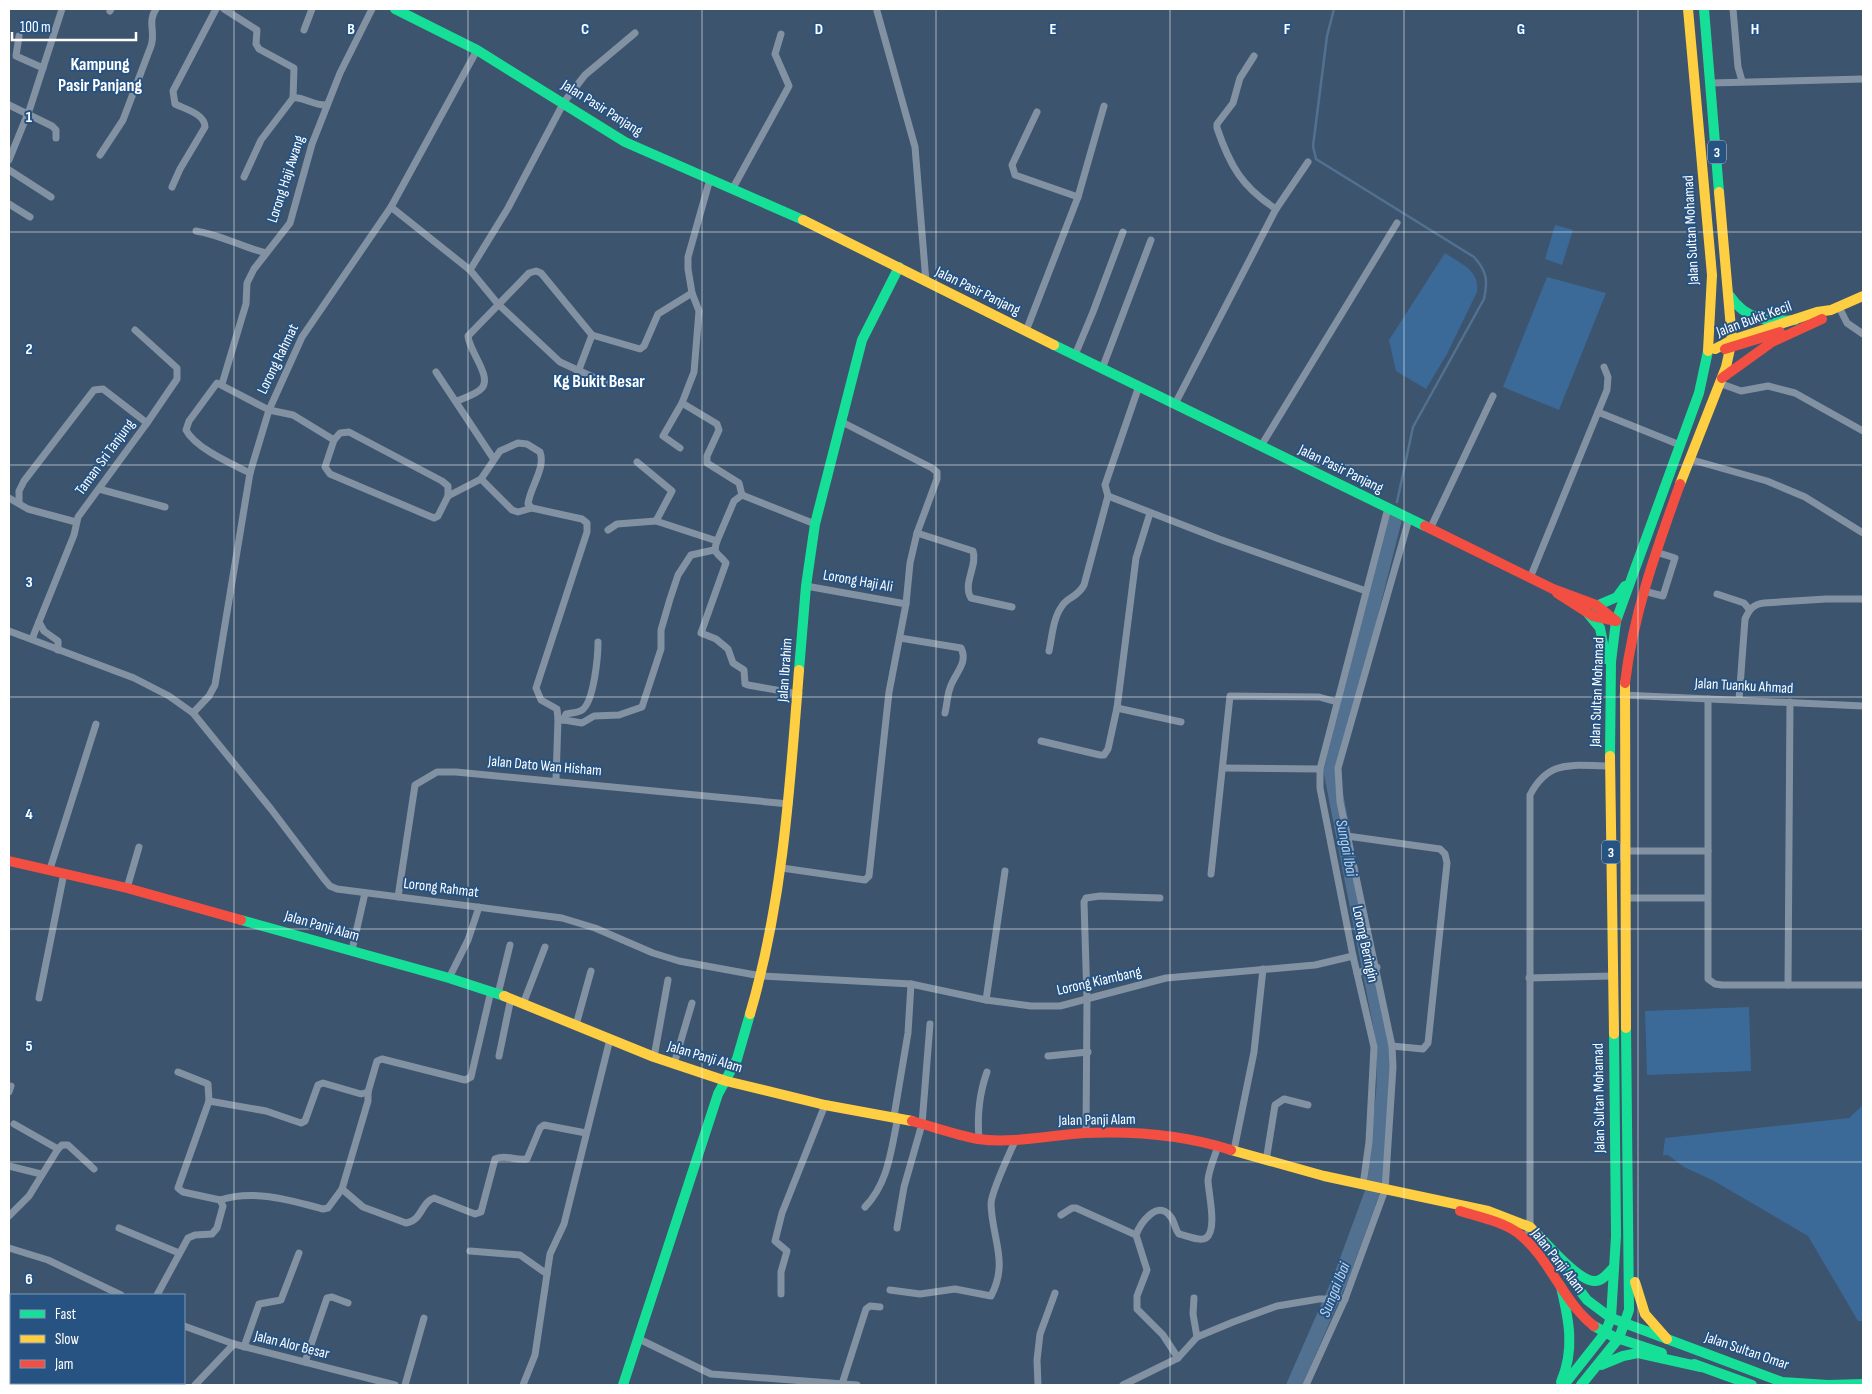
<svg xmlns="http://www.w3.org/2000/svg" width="1872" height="1394" font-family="'Sofia Sans Condensed',sans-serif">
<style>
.green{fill:#3b6a98}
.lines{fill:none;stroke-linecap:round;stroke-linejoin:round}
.stream{stroke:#527191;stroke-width:2.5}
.river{stroke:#527191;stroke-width:15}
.street{stroke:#8292a3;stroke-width:7}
.fast{stroke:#16e098;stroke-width:10}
.slow{stroke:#ffcf43;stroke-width:10}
.jam{stroke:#f24e42;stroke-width:10}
.grid{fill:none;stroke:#fff;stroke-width:1;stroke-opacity:0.55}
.labels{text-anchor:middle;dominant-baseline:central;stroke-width:4;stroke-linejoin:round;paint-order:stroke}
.shield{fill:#275382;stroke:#becbda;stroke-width:1}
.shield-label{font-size:14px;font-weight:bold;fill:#fff}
.street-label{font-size:15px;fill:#fff;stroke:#275382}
.water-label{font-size:16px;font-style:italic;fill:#bad5ee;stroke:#275382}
.quarter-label{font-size:18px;font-weight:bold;fill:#fff;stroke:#275382}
.grid-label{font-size:16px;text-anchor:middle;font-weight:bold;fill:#fff;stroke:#275382;stroke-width:4;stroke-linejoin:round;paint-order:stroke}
</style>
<rect width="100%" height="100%" fill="#3c546d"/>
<g class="green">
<path d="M1555,225l18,5 -11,35 -17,-6z"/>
<path d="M1445,253c16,11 35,17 32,39l-30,62 -21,35 -30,-18 -7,-31z"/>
<path d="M1547,277l59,16 -47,117 -56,-23z"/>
<path d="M1749,1007l2,64 -104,4 -2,-64z"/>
<path d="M1863,1105v216h-5l-50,-85 -94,-55 -30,-14 -16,-12h-5l2,-17 184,-20z"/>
</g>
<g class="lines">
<path class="stream" d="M1334,9l-7,27 -14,110 3,13 158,98c13,14 14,24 10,42l-71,128 -16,75"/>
<g class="river">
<path d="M1375,1181l9,-95v-43l-53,-272 63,-250"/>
<path d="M1294,1385l46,-105 32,-87"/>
</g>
<g class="street">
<path d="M224,9l33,21 -1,14 3,5 35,19 -1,30"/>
<path d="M1733,9l5,58 4,14"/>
<path d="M110,11l1,-2"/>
<path d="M877,11l38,136 11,135"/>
<path d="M304,30l8,-21"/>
<path d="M19,36l-3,20 27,12"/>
<path d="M1254,56l-14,22 -7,25 -16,21v4c13,38 25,59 59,81"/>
<path d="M1711,83l152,-4"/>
<path d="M9,105l43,21 4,4v8"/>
<path d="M1037,112l-25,53 3,10 63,22"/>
<path d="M100,155l23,-35 28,-74c5,-14 -4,-24 5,-37"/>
<path d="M9,160l21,-52 32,-99"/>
<path d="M9,170l42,27"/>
<path d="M244,177l17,-37 32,-42c9,-2 21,8 34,7"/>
<path d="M172,187l8,-18 25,-42c0,-13 -20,-18 -30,-23l-2,-13 43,-82"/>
<path d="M733,188l56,-102 -14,-32 6,-20"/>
<path d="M9,204l21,13"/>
<path d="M391,207l79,63 28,34 62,58 46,21"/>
<path d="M196,231c25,4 46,16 70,22"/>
<path d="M470,270l38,-62 56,-106 21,-27 50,-42"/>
<path d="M1839,307l8,16 16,11"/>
<path d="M135,330l42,38v11l-30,44"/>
<path d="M1026,331l52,-134 26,-91"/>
<path d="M592,335l48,14 4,-3 14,-32 34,-21"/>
<path d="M1075,355l18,-43 30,-80"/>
<path d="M1102,369l49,-129"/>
<path d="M436,372l57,86"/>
<path d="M1719,383l22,8 27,-5 27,7 68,38"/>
<path d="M222,384l24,-80 1,-21 7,-14 36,-46 22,-79 28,-71 32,-64"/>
<path d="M457,401c7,-3 20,-7 25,-13 10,-12 -13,-37 -14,-52l61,-63 7,-2 5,2 51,62 -14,37"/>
<path d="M682,403l35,21 2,6 -12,26v7l32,20 3,12"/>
<path d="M1175,404l101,-195 32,-47"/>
<path d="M1598,412l82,33"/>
<path d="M334,440l6,-7 9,-1 93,49 6,5v10"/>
<path d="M1261,446l136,-223"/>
<path d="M680,448l-17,-12 19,-33 12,-31 5,-61 -7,-18 -4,-24v-12l22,-78"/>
<path d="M1689,459l78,22 38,16 58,36"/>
<path d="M637,462l35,29 -16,30 61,20c-5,14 2,12 9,22l-25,70 15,6 12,10 5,14 11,7 1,14 3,1 51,9"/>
<path d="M250,473c-18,-9 -55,-25 -64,-43l3,-9 28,-38 52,27 24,5 41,25 -9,27 5,7 104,44 4,-2 10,-20 33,-17 19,-28 18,-8 9,1 13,8c6,16 -10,35 -12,52l4,4 50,11 5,4v9l-51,156 5,12 16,9 1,10"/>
<path d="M481,479l31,31 6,2 14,-4"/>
<path d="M99,489l66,18"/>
<path d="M1108,496l111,43 147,52"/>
<path d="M9,498l19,11 48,13"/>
<path d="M19,503v-12l5,-10 70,-91 9,-1 44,34 -69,94 -4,18 -42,104"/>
<path d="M1430,529l63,-133"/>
<path d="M608,530l9,-6 39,-3"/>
<path d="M917,533l56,18c5,14 -11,33 -2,47l41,9"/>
<path d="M717,541l17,-40 8,-6 73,29"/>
<path d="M1530,578l77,-188 1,-13 -4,-10"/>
<path d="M806,586l100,18"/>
<path d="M1644,591l19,5 12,-38 -19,-6"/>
<path d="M1717,594l27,9 5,6"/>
<path d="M39,622l5,9 14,10v9"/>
<path d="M9,631l125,47 35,18 24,17 78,96 53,70 6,7 7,3 225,29 33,10 58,25 26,8 82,15 150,8 75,16 45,6h29l106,-28 149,-13 38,-9"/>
<path d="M900,638l61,10c8,15 -7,26 -11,40 -3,8 -3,17 -5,25"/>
<path d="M1049,651c3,-14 4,-33 13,-45 5,-9 15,-8 22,-21l24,-89 -3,-11 34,-99"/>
<path d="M1623,695l240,11"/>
<path d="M1708,699v280l7,5 7,1h141"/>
<path d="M1739,700l6,-81c4,-9 8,-15 19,-16l62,-4h37"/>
<path d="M1117,708l64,14"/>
<path d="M193,713l16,-17 6,-11 35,-212 19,-63 33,-73 89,-130 86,-157"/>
<path d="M563,720l3,-6c5,-1 12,-1 16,-4 12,-8 16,-54 16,-68"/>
<path d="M1041,741l59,14h4l4,-6 9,-41 19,-150 14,-45"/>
<path d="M1223,768l97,1"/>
<path d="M556,780l2,-61 24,4 12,-7 25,-1 23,-8 19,-58v-19l9,-31 8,-24 13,-20 23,-5"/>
<path d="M1347,836l93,13 5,5 2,9 -19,180 -5,6 -31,-3"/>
<path d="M1625,851h83"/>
<path d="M782,868l83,12 4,-4 20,-184 17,-88 4,-41 7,-30 20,-54v-7l-5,-4 -92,-47"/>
<path d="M50,869l46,-145"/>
<path d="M1211,874l19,-178 89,1 18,5"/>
<path d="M127,888l12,-41"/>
<path d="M398,897l17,-112 22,-13h19l333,32"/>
<path d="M1625,898h82"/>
<path d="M352,950l13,-57"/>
<path d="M1357,973l20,-6"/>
<path d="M449,978l19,-38 11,-33"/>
<path d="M1529,978l83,-2"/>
<path d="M1788,985l2,-283"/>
<path d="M498,994l12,-49"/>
<path d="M39,998l25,-125"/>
<path d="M986,1000l19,-129"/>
<path d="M523,1004l22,-57"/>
<path d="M576,1025l15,-54"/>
<path d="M499,1056l12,-58"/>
<path d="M1048,1056l40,-4"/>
<path d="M654,1057l14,-77"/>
<path d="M674,1064l18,-61"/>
<path d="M178,1072l30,12 1,17"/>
<path d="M9,1092l2,-6"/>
<path d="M894,1116l14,-83 3,-49"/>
<path d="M14,1124l44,25"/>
<path d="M1086,1133l1,-133 -3,-98 2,-4 14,-2 60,2"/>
<path d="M979,1139c-2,-24 0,-45 8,-67"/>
<path d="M1234,1150l20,-98 9,-83"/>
<path d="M1266,1161l9,-56 9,-6 24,6"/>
<path d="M9,1166l32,8"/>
<path d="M1363,1185l6,-43 5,-95 -21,-91 -33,-168v-19l68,-261"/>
<path d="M342,1189l21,18 43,16c16,-2 15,-21 28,-25l41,16 6,-2 14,-53c11,-5 20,2 32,0l13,-31 4,-3 42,8"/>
<path d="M220,1200c33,-11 70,0 103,9l5,-1 14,-19 26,-88v-9"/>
<path d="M865,1207c24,-25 26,-58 33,-90"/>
<path d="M1061,1215l11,-7h4l60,27 11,35 -10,26v13l26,26 15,23"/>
<path d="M9,1216l20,-20 29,-47 4,-4h6l26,24"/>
<path d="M119,1228l60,25"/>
<path d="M897,1228l7,-41 18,-63 8,-100"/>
<path d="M1136,1235c4,-11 21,-36 34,-19 5,5 4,12 9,18 6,1 21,8 27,4 12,-8 2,-46 2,-58 1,-11 7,-24 10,-34"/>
<path d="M1525,1240l5,-13v-432c19,-37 44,-29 80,-29"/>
<path d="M9,1248l39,12 73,35"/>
<path d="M470,1251l50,4 27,19"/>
<path d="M890,1290l30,4 35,-5 36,7c18,-34 1,-57 0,-92 0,-11 19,-52 25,-65"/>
<path d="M781,1294v-22l6,-21 -12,-10 7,-28 43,-108"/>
<path d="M157,1295l31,-57 7,-3 17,-1 5,-6 6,-22 -3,-6 -37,-8 -5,-4 31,-87 57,10 35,12 4,-2 13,-36 5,-2 38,11 7,-2 9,-31 5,-2 83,21 6,-3 20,-86"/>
<path d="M1194,1298l-1,16 4,23"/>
<path d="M9,1325l2,1"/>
<path d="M184,1326l50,18 161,41"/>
<path d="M639,1339l72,35 146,11"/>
<path d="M244,1347l15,-43 22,-4 18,-47"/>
<path d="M305,1362l22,-64 5,-1 16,6"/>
<path d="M842,1384l24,-75 4,-3 10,1"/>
<path d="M42,1385l1,-2"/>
<path d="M195,1385l39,-41"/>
<path d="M405,1385l19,-67"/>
<path d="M523,1385l12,-30 15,-101 14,-30 46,-185"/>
<path d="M1038,1385l-1,-25 3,-26 15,-41"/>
<path d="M1123,1385l55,-27 19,-21 36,-15 44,-16 42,-7h26"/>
<path d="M1306,1385l39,-86 40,-109 8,-123 -1,-21 -52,-244 -2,-34 71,-249"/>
</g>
<g class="fast">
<path d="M395,9l82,41 148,92 178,78"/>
<path d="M1704,9l15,183"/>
<path d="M1730,296c16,24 38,26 65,24"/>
<path d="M1054,345l371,181"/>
<path d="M1596,606l21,-9 8,-11"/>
<path d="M1586,611l14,17 6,31"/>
<path d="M799,670l7,-84 9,-62 47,-184 37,-73"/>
<path d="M1610,756l1,-94 5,-41 83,-228 9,-42"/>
<path d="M241,920l208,58 55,18"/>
<path d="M1539,1236c11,11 40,46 56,45 8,0 14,-9 19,-14"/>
<path d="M1557,1260l30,40 24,18 171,64 46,3 35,-1"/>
<path d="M1561,1287c8,33 14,63 0,95"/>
<path d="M1594,1326l20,11 48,16"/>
<path d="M1694,1364l58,21"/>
<path d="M1601,1365l22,-9 15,-3 63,14"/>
<path d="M623,1385l95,-291 19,-35 13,-45"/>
<path d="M1564,1385l41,-52 6,-15 5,-82 -2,-202"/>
<path d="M1581,1385l38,-47 10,-28 -3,-282"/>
</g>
<g class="slow">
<path d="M1688,9l24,266 -4,76"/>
<path d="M803,220l251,125"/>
<path d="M1715,349l17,-9 85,-28 14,-2 32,-14"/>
<path d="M1680,484l46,-117 6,-27 -13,-148"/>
<path d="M1625,683l1,345"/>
<path d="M1610,756l4,278"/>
<path d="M504,996l150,61 72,24 99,24 87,16"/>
<path d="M750,1014c33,-113 40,-228 49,-344"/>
<path d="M1231,1150l93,26 164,35 42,16 13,14"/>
<path d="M1635,1282l10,32 22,25"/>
</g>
<g class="jam">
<path d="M1725,349l55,-17"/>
<path d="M1722,378l50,-36 50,-23"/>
<path d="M1425,526l128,63 43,16 20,16"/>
<path d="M1557,593l36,23 23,5"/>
<path d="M1625,683c8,-69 32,-135 55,-199"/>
<path d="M9,861l118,27 114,32"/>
<path d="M912,1121c22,6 44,14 66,18 34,5 72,-4 107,-6 49,-2 100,2 146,17"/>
<path d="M1460,1211c19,6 41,10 58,22 32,25 44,68 76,93"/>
</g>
</g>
<path class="grid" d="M234,9v1376M468,9v1376M702,9v1376M936,9v1376M1170,9v1376M1404,9v1376M1638,9v1376M9,232h1854M9,465h1854M9,697h1854M9,929h1854M9,1162h1854"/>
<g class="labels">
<g class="shield">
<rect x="1708" y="140.5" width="18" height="23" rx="4"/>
<rect x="1602" y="840.5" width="18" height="23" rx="4"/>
</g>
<g class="shield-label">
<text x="1717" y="152">3</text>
<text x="1611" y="852">3</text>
</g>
<g class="street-label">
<text transform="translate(602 108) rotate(32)">Jalan Pasir Panjang</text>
<text transform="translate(286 179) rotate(-72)">Lorong Haji Awang</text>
<text transform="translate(1691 230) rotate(-93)">Jalan Sultan Mohamad</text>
<text transform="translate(978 291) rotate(26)">Jalan Pasir Panjang</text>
<text transform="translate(1754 319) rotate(-20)">Jalan Bukit Kecil</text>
<text transform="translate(278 359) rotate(-64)">Lorong Rahmat</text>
<text transform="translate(105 457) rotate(-54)">Taman Sri Tanjung</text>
<text transform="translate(1341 469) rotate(26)">Jalan Pasir Panjang</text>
<text transform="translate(858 581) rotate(10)">Lorong Haji Ali</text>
<text transform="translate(785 670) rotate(-86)">Jalan Ibrahim</text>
<text transform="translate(1744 686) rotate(3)">Jalan Tuanku Ahmad</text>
<text transform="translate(1597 692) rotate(-88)">Jalan Sultan Mohamad</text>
<text transform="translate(545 766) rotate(5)">Jalan Dato Wan Hisham</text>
<text transform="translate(441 888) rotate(7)">Lorong Rahmat</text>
<text transform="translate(322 926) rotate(16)">Jalan Panji Alam</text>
<text transform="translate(1365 944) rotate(78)">Lorong Beringin</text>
<text transform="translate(1099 981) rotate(-13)">Lorong Kiambang</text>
<text transform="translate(705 1057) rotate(17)">Jalan Panji Alam</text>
<text transform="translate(1599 1098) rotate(-91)">Jalan Sultan Mohamad</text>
<text transform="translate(1097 1120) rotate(-1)">Jalan Panji Alam</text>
<text transform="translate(1558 1261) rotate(52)">Jalan Panji Alam</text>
<text transform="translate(292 1345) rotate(14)">Jalan Alor Besar</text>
<text transform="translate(1747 1351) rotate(19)">Jalan Sultan Omar</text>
</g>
<g class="water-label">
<text transform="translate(1346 848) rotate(79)">Sungai Ibai</text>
<text transform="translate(1335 1290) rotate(-68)">Sungai Ibai</text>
</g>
<g class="quarter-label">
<text x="100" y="64">Kampung<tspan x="100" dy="21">Pasir Panjang</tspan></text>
<text x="599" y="381">Kg Bukit Besar</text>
</g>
</g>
<g class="grid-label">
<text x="351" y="34">B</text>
<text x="585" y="34">C</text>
<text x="819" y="34">D</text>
<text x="1053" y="34">E</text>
<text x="1287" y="34">F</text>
<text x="1521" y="34">G</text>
<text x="1755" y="34">H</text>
<text x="29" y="122">1</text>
<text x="29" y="354">2</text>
<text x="29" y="587">3</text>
<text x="29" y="819">4</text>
<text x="29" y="1051">5</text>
<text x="29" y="1284">6</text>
</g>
<rect width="1872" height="1394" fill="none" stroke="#ffffff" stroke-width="20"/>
<rect x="10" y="1294" width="175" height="90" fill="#275382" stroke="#7d98b4"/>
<rect x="20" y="1310" width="25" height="8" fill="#16e098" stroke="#7d98b4"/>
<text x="55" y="1319" font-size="15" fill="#ffffff">Fast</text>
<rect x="20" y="1335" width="25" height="8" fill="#ffcf43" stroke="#7d98b4"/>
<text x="55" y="1344" font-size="15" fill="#ffffff">Slow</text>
<rect x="20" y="1360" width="25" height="8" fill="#f24e42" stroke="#7d98b4"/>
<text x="55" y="1369" font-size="15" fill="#ffffff">Jam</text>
<path d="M12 32v8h124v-8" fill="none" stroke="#ffffff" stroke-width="2.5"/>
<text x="20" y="32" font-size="15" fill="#ffffff" stroke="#275382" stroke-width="4" paint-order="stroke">100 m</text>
</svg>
